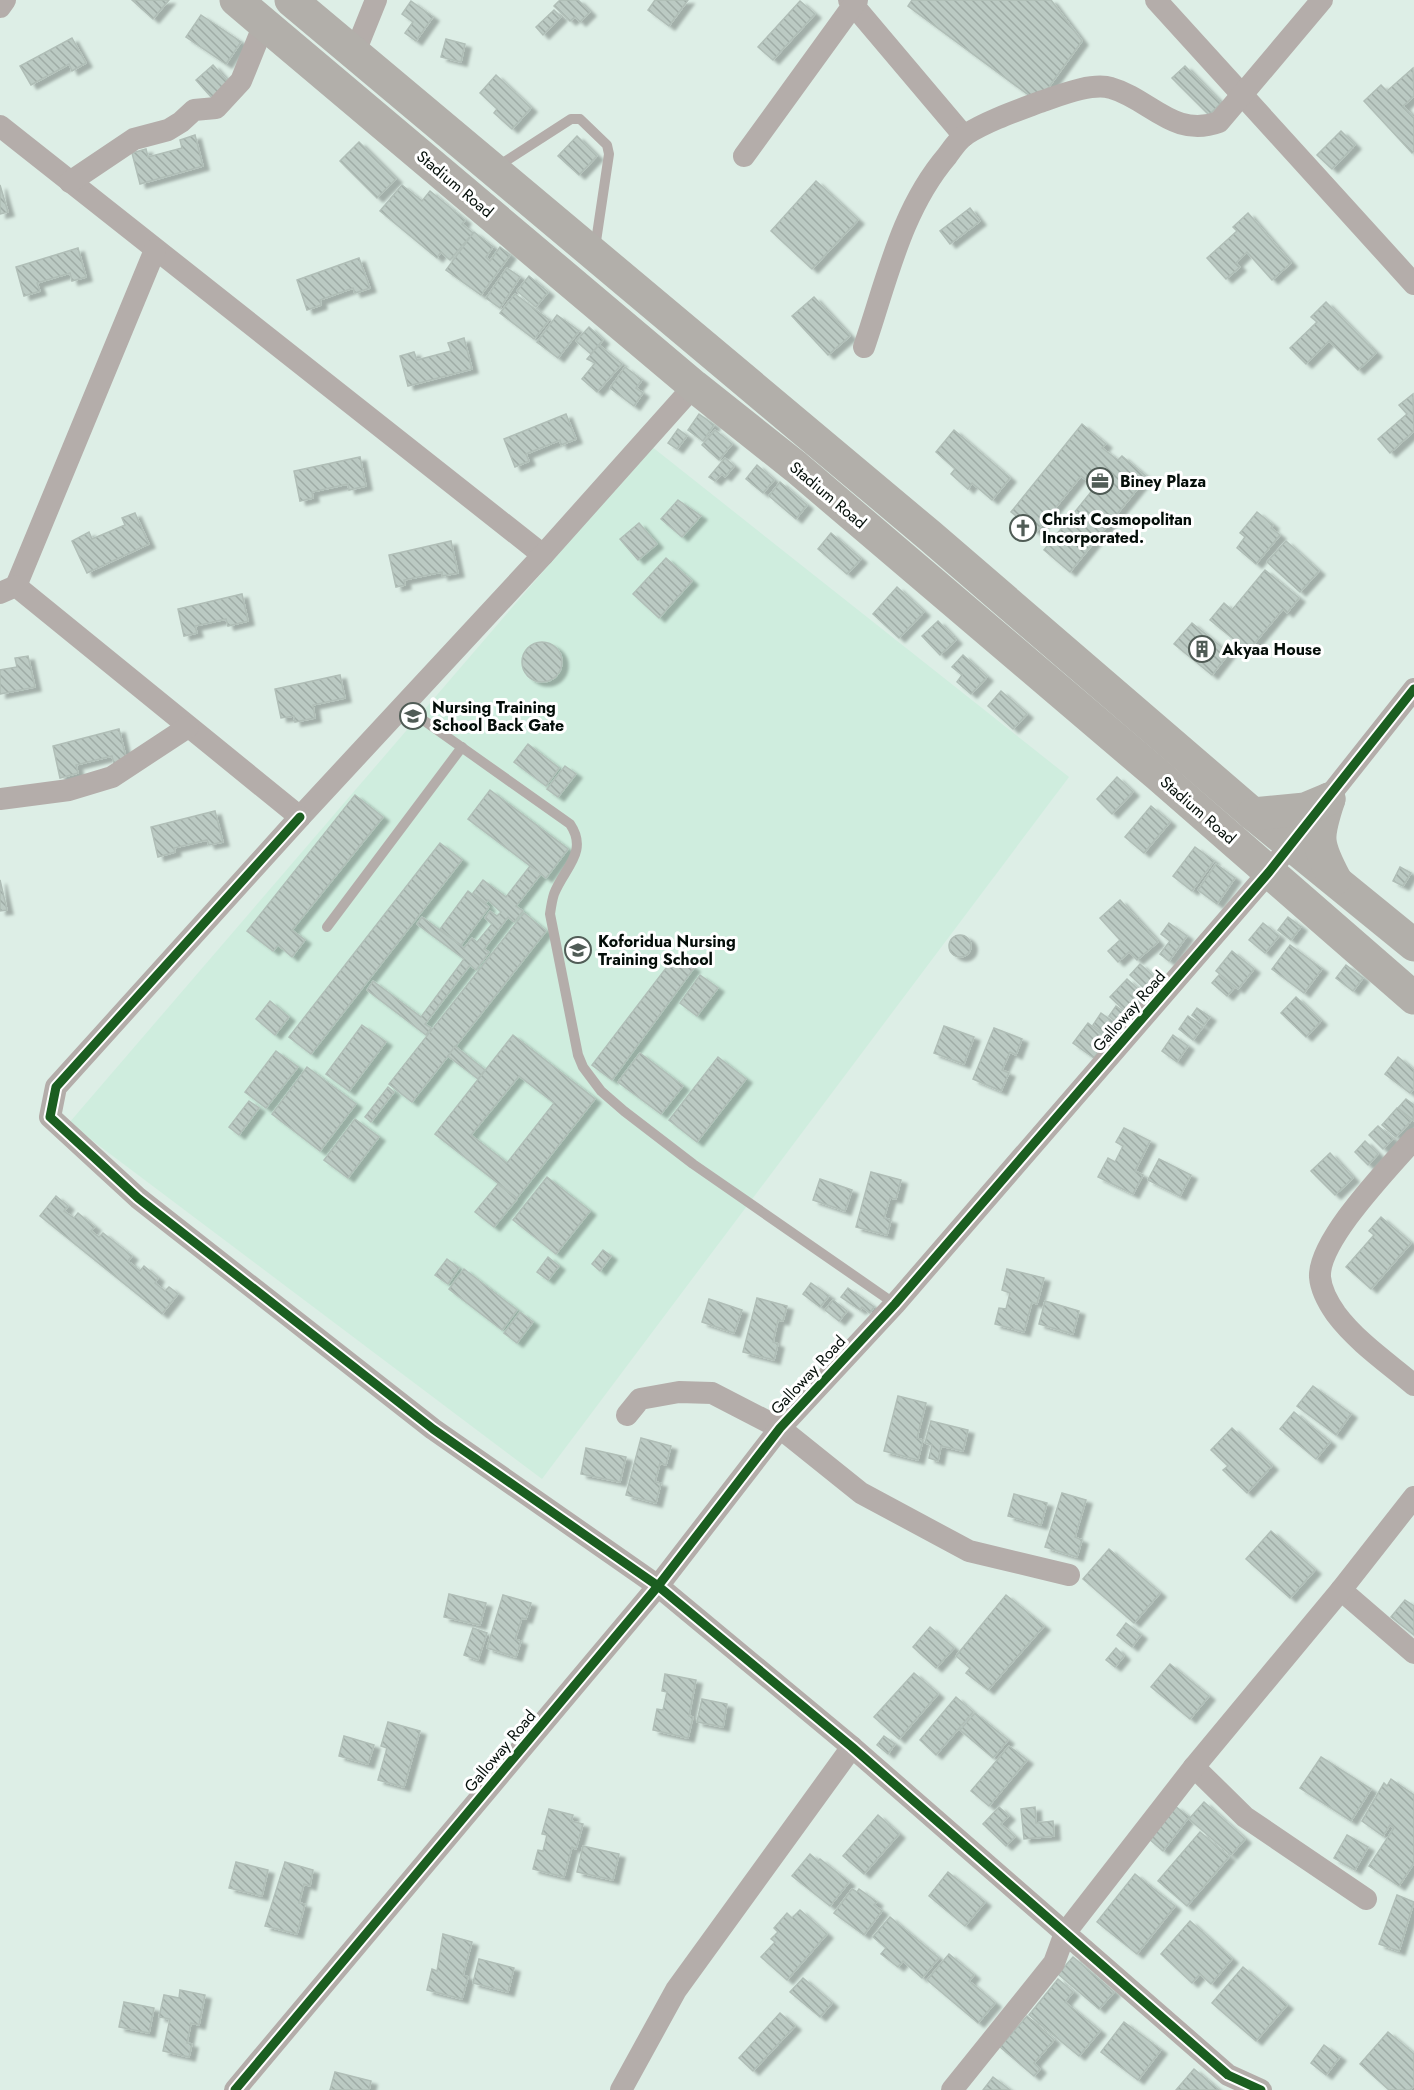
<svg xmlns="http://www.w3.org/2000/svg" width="1414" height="2090" font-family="Jost,sans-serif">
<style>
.built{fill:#cfedde}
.building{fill:url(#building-back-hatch);stroke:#b0beb7;stroke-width:1.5;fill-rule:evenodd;filter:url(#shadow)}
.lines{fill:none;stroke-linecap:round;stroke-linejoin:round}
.lane{stroke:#b4adaa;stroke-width:10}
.street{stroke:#b4adaa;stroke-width:22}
.primary{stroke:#b2afaa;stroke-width:33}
.cycleway-casing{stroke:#fff;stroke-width:13}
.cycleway{stroke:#1b5e20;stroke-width:9}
.labels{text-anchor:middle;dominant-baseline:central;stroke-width:6;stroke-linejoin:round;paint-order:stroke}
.street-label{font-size:16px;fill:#040e09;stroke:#fff}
.poi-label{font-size:16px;font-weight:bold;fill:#040e09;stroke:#fff;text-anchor:start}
</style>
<defs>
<pattern id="building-back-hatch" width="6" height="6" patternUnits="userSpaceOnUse" patternTransform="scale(1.5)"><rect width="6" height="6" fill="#bbcac3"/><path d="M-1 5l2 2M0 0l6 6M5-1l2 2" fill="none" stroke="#9faca6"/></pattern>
<filter id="shadow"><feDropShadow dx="6" dy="4" stdDeviation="1.5" flood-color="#0004"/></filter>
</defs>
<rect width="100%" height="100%" fill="#ddeee6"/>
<path class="built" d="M651,446l418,331 -527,702 -473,-356z"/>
<g class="building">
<path d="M132,0h37l-16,19z"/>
<path d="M560,0h18l12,12 -10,10 -5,-5 -5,4 -16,-15z"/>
<path d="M655,0h33l-19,26 -21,-16z"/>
<path d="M912,0h139l31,41 -44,61 -130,-96z"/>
<path d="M411,1l22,16 -17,24 -11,-8 8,-11 -11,-8z"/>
<path d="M800,1l15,13 -42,46 -15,-13z"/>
<path d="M554,10l7,7 -18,18 -7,-8z"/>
<path d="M201,15l40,27 -15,22 -40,-27z"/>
<path d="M72,38l14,25 -14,8 -3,-7 -38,21 -11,-19z"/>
<path d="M446,39l19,5 -4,18 -20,-5z"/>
<path d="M213,65l16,18 -17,15 -16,-18z"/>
<path d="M1185,66l36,37 -12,12 -37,-37z"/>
<path d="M1413,68l1,28 -11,10 11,12v33l-2,2 -48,-52 17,-16 6,6z"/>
<path d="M496,75l35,33 -19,21 -18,-16 3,-4 -17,-16z"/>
<path d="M1341,131l14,14 -23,24 -15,-14z"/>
<path d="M195,135l8,31 -63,18 -8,-31 14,-4 2,8 34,-9 -2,-8z"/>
<path d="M577,136l20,20 -18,19 -21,-19z"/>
<path d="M359,142l37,37 -19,19 -37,-37z"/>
<path d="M816,181l42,39 -46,49 -41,-38z"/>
<path d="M0,185l8,27 -8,2z"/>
<path d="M402,185l20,16 8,-10 35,29 -3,4 11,9 -23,27 -9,-8 -4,6 -57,-47z"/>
<path d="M970,208l10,13 -30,23 -10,-13z"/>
<path d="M1248,213l43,50 -19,17 -25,-28 -11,11 4,4 -14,12 -19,-21 30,-27 -4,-4z"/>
<path d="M474,232l19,15 -7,10 4,4 10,-14 10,8 -29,40 -35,-25z"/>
<path d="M78,248l8,29 -14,4 -2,-8 -33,10 3,8 -16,5 -8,-29z"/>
<path d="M359,258l11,30 -15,5 -2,-5 -33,12 1,5 -14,5 -10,-30z"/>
<path d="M507,268l13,9 -20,31 -14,-10z"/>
<path d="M529,276l19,16 -12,15 -19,-16z"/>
<path d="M515,294l34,26 -15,19 -34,-26z"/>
<path d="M814,297l36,39 -22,19 -36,-39z"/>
<path d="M1326,302l50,51 -18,17 -29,-29 -23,23 -16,-16 27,-26 -6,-5z"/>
<path d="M557,315l22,16 -21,27 -21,-16z"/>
<path d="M589,327l14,13 -12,14 -15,-13z"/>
<path d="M464,338l8,31 -64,17 -8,-30 14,-4 3,8 34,-9 -3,-8z"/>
<path d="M599,345l23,19 -25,28 -15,-13 13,-16 -8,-4z"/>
<path d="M625,367l17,13 -6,8 7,5 -9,13 -24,-18z"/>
<path d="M1413,394l1,37 -24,22 -12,-14 29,-25 -8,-9z"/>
<path d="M566,414l10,25 -15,6 -1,-5 -34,14 3,7 -14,6 -11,-28z"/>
<path d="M699,414l15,11 -11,16 -15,-11z"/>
<path d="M1082,424l24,20 -4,4 16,12 4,-4 25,21 -77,95 -26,-22 51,-63 -14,-11 -45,56 -25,-20z"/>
<path d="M678,429l9,7 -10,13 -9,-6z"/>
<path d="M715,430l17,14 -13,16 -17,-15z"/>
<path d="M954,430l56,48 -18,22 -20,-17 -4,6 -17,-15 4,-5 -19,-17z"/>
<path d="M360,457l6,29 -17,4 -1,-6 -36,8 1,6 -13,3 -6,-30z"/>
<path d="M725,458l9,8 -9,11 -3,-3 -7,7 -6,-4z"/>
<path d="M757,465l17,15 -11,13 -17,-14z"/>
<path d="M780,482l27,23 -11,14 -27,-23z"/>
<path d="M678,500l23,16 -19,21 -21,-18z"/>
<path d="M1257,512l16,13 -2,3 9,7 -24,29 -19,-16 8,-11 -5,-4z"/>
<path d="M135,513l14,31 -62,29 -15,-32 17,-9 3,7 33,-14 -3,-7z"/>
<path d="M639,523l18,21 -19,16 -18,-21z"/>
<path d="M831,533l30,26 -14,15 -29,-25z"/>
<path d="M451,541l7,32 -16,3v-4l-38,8 1,5 -9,2 -7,-32z"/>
<path d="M1286,541l33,30 -19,21 -33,-30z"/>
<path d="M666,558l26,23 -33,37 -26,-24z"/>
<path d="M1265,570l34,28 -12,15 -4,-4 -35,42 -38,-31 14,-17 8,7z"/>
<path d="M897,587l27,25 -25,26 -26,-24z"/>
<path d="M242,594l6,27 -20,5 -2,-7 -31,7 2,7 -13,3 -6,-27z"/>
<path d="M938,621l18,19 -16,15 -18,-19z"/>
<path d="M1192,623l37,30 -17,22 -38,-31z"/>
<circle cx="542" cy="662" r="20"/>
<path d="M963,655l24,22 -16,17 -14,-12 5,-7 -10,-8z"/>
<path d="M28,656l7,31 -35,7v-24l17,-3 -2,-9z"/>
<path d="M340,675l5,23 -32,7 2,13 -20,4 -1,-6 -13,2 -6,-29z"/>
<path d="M1001,691l26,23 -14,15 -25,-23z"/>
<path d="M119,729l8,32 -13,3 -2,-8 -36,9 2,8 -18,5 -7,-32z"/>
<path d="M528,744l31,24 -13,18 -32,-24z"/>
<path d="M565,766l11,8 -18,23 -11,-8z"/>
<path d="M1117,777l16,15 -21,22 -15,-15z"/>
<path d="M490,790l78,59 -22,29 -78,-59z"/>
<path d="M355,795l28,22 -91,113 13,10 -13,17 -14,-12 -5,6 -26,-20z"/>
<path d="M1151,806l19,16 -26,31 -19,-16z"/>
<path d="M215,811l8,31 -14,3 -2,-5 -33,8 1,4 -17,5 -7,-30z"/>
<path d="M440,843l22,17 -151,194 -22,-17z"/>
<path d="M1195,847l19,14 -22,30 -19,-15z"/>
<path d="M1216,864l19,14 -18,26 -19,-14z"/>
<path d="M530,866l11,8 -25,32 7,5 -9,11 -6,-5 -24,32 5,3 -13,18 -6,-5 -45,59 6,4 -5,7 -59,-45 6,-9 48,36 43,-58 -47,-35 5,-7 42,31 8,-10 5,4 15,-18 -7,-6 5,-7 7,5 4,-4 -13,-12 -2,3 -13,-10 10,-13 23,17z"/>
<path d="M1400,867l11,6 -8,13 -10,-5z"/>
<path d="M0,880l7,30 -7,1z"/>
<path d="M468,891l21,16 -28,38 -21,-16z"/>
<path d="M1120,900l38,42 -21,18 -8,-8 -11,10 -10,-11 12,-11 -20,-22z"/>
<path d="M524,913l22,18 -134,171 -23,-18z"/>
<path d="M1288,917l13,10 -10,13 -13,-10z"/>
<path d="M1169,923l18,13 -18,25 -9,-7 10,-13 -9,-7z"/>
<path d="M1263,923l16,13 -14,17 -16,-13z"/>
<circle cx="960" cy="946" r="11"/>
<path d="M1290,945l32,24 -18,24 -32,-24z"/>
<path d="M1232,951l22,18 -16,20 -22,-18z"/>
<path d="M676,955l18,13 -82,112 -20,-15z"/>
<path d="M1140,964l15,14 -10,11 -15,-14z"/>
<path d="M1346,965l17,13 -10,13 -17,-13z"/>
<path d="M700,975l18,13 -21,28 -17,-13z"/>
<path d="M1219,975l15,13 -7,8 -15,-13z"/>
<path d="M1127,979l15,14 -17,18 -15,-14z"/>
<path d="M1296,997l25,24 -15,16 -25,-24z"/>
<path d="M270,1001l19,16 -14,18 -19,-16z"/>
<path d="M1116,1006l12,9 -8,10 -11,-9z"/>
<path d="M1197,1008l13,9 -6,8 -12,-10z"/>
<path d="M1101,1013l18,13 -9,12 -17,-13z"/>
<path d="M1188,1016l15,11 -10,13 -14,-11z"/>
<path d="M1088,1023l20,16 -14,19 -21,-15z"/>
<path d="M362,1025l24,17 -37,49 -23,-17z"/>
<path d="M944,1026l30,11 -10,27 -30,-11z"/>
<path d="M994,1028l28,11 -6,16 -6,-3 -8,18 7,3 -8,18 -28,-12z"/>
<path d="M513,1035l82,64 -78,99 -82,-64zM519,1076l35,27 -47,60 -36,-28z"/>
<path d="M1173,1035l15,11 -11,16 -15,-11z"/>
<path d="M455,1046l30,24 -7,9 -30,-23z"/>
<path d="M276,1051l22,16 -32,41 -21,-16z"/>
<path d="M640,1053l43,33 -22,28 -43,-32z"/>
<path d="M718,1057l28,22 -49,63 -28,-22z"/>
<path d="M1398,1057l16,13v18l-4,5 -25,-19z"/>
<path d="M307,1067l49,37 -36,47 -48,-37z"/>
<path d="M388,1087l6,5 -23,30 -6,-5z"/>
<path d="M1406,1099l8,6 -1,15 -15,-12z"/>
<path d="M249,1101l10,7 -20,27 -10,-8z"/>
<path d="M1397,1108l14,13 -15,16 -14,-12z"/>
<path d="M355,1119l24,18 -31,41 -24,-18z"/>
<path d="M1378,1126l15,13 -10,10 -14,-14z"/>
<path d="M1124,1128l26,13 -15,30 8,4 -10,19 -35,-17 10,-19 7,4 8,-16 -7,-4z"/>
<path d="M1365,1141l13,13 -10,11 -13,-13z"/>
<path d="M1330,1153l23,25 -18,17 -24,-24z"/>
<path d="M1159,1159l32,16 -11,21 -32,-16z"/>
<path d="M871,1172l30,8 -5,19 -6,-1 -6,20 7,2 -4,15 -31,-8z"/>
<path d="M547,1177l43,34 -34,43 -43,-34z"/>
<path d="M820,1179l32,11 -7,21 -32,-11z"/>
<path d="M498,1184l19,15 -23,28 -19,-15z"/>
<path d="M56,1196l12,10 -4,5 10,7 4,-5 17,14 -4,4 8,6 4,-4 29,23 -4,5 12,10 4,-5 14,12 -3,5 10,8 4,-4 9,7 -16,20 -122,-98z"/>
<path d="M1381,1217l30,26 -40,46 -25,-22 28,-32 -5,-4z"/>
<path d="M603,1250l8,6 -11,15 -8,-7z"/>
<path d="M548,1257l11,9 -11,14 -11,-8z"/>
<path d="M447,1259l12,9 -11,16 -13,-9z"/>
<path d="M464,1269l53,41 -15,20 -53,-41z"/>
<path d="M1007,1269l37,9 -7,26 -5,-2 -8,30 -29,-8 4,-16 7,1 4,-16 -8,-3z"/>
<path d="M811,1283l18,13 -9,11 -17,-13z"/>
<path d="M848,1288l26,19 -4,6 -8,-6 -2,3 -19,-13z"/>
<path d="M757,1298l30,8 -4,15 -5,-1 -5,22 5,2 -4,16 -31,-8z"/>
<path d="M709,1299l33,11 -8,23 -32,-11z"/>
<path d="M833,1300l14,11 -8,10 -14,-11z"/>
<path d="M1045,1301l34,10 -6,23 -34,-10z"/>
<path d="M520,1312l13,10 -16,21 -13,-10z"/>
<path d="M1313,1386l38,28 -15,21 -39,-29z"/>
<path d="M898,1396l28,7 -9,35 6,2 -5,20 -34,-9z"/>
<path d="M1294,1412l36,30 -14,17 -36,-30z"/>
<path d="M931,1421l37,9 -5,21 -22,-5 -3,15 -9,-3 3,-13 -7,-2z"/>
<path d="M1232,1428l40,38 -25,27 -24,-23 5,-4 -17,-16z"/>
<path d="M641,1438l30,8 -5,19 -6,-2 -5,19 6,1 -5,20 -30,-8z"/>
<path d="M586,1448l40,9 -6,25 -39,-8z"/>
<path d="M1062,1493l24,7 -11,37 7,3 -5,17 -32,-10z"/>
<path d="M1014,1494l33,9 -6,22 -33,-9z"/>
<path d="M1271,1531l44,39 -25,28 -44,-39z"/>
<path d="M1109,1549l51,44 -26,30 -51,-44z"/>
<path d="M449,1594l37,9 -6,22 -36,-8z"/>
<path d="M503,1595l28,8 -5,16 -4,-1 -7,21 6,2 -5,16 -29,-9z"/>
<path d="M1006,1595l38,31 -56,64 -22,-17 4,-5 -14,-12z"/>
<path d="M1405,1600l9,6v29l-23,-18z"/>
<path d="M1126,1623l15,12 -9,12 -15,-12z"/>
<path d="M930,1627l24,21 -18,20 -23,-21z"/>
<path d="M473,1628l14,5 -9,27 -14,-5z"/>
<path d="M1116,1648l8,8 -9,11 -9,-7z"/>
<path d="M1170,1664l39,32 -19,23 -39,-32z"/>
<path d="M914,1673l24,21 -39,45 -25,-22z"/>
<path d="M665,1674l31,6 -7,36 4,1 -5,21 -35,-8 4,-21 6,1 4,-18 -5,-1z"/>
<path d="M956,1697l17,15 -37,43 -16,-15z"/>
<path d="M702,1699l25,5 -4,23 -26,-5z"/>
<path d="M975,1713l33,27 -15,18 -33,-28z"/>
<path d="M388,1722l32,9 -16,56 -26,-7 9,-32 -6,-2z"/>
<path d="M344,1736l30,9 -6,19 -29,-8z"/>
<path d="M884,1736l11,8 -7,10 -11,-9z"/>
<path d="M1009,1746l18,14 -38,46 -18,-15z"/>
<path d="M1321,1757l50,32 -20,32 -51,-33z"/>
<path d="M1391,1779l23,16v68l-15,23 -30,-20 25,-38 -4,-3 -7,11 -21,-15 22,-38 3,3z"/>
<path d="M1204,1802l41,37 -14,16 -42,-36z"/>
<path d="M1175,1806l14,11 -26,34 -14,-12z"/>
<path d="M999,1807l10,9 -8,8 14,13 -9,9 -23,-22z"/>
<path d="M1035,1807l1,16 17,-2 1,15 -30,3 -3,-30z"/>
<path d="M549,1809l24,6 -2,6 12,3 -7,25 -4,-2 -8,30 -31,-8 5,-19 5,1 4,-16 -5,-1z"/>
<path d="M878,1815l21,19 -35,40 -21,-18z"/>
<path d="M1200,1832l29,25 -42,49 -29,-25z"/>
<path d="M1347,1835l21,12 -13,23 -21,-12z"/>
<path d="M583,1846l36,8 -6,26 -36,-8z"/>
<path d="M810,1854l8,7 2,-2 29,23 -19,24 -38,-30z"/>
<path d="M236,1862l32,8 -6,26 -33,-8z"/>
<path d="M285,1862l28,8 -3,16 -6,-2 -5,19 6,1 -8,30 -32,-8z"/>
<path d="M948,1872l37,30 -20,24 -36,-30z"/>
<path d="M1135,1874l40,32 -38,48 -40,-32z"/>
<path d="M852,1889l5,3 2,-3 18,13 -3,3 8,6 -18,24 -30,-22z"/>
<path d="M1397,1895l17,7 -15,49 -20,-7z"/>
<path d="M800,1910l27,24 -40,46 -26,-23 14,-15 -4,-3 7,-7 -4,-4 13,-15 5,5z"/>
<path d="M890,1917l49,41 -17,20 -19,-17 -5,6 -17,-13 5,-6 -13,-11z"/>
<path d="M1190,1921l42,38 -21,25 -11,-10 -8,9 -31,-29z"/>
<path d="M443,1934l29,8 -9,33 5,2 -6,22 -35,-9 5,-21 5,2z"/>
<path d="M949,1954l25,21 -5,6 26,22 -17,20 -51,-43z"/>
<path d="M1073,1957l41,35 -15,17 -41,-35z"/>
<path d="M479,1959l35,9 -6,24 -35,-9z"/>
<path d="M1243,1967l44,38 -31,36 -44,-38z"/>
<path d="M803,1978l29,25 -12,14 -30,-25z"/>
<path d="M1058,1979l15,13 -8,10 35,29 -21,25 -50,-41z"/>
<path d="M180,1990l25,5 -6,30 -8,-2 -4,20 5,1 -3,13 -26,-6 7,-32 -11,-2 5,-22 15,3z"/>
<path d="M124,2002l30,6 -5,25 -30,-6z"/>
<path d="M780,2013l15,13 -42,45 -14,-13z"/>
<path d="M1027,2016l27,24 -20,23 6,6 -6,7 -34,-29z"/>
<path d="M1124,2022l37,28 -23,30 -37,-28z"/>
<path d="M1388,2032l26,22v31l-4,5h-21l-29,-26z"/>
<path d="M1324,2045l16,12 -14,18 -15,-12z"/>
<path d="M1194,2069l25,21h-43z"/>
<path d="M335,2072l36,9 -2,9h-39z"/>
<path d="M993,2077l17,13h-27z"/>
</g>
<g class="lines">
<g class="lane">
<path d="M495,168l76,-49h9l27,26 2,9 -14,94"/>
<path d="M402,705l168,119c19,28 -6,44 -16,70 -2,6 -3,13 -4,20l28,141 5,12 18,24 23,20 69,53 202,140"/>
<path d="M327,927l135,-180"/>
</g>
<g class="street">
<path d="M849,0l115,136"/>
<path d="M1156,0l258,284"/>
<path d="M0,7l5,-7"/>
<path d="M355,52l21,-52"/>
<path d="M0,126l543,429"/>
<path d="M744,156l113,-156"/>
<path d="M70,182l64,-43 34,-9 13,-8 13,-12 22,-2 25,-27 23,-57"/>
<path d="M864,347c23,-67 37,-137 83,-191 5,-7 11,-16 18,-21 22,-14 51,-24 75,-33 18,-6 52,-20 71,-14 39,11 63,51 108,34l103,-122"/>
<path d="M16,586l139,-336"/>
<path d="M0,593l16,-7 284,231 243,-262 151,-169"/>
<path d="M0,799l69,-9 43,-13 76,-50"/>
<path d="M300,817l-244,270 -6,30 88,81 295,231 225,157 194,161 376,328 33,15"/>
<path d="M1414,1139c-24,28 -96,101 -94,138 1,13 9,27 16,37 21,28 52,49 78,71"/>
<path d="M627,1415l13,-16 39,-7 33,1 68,35 81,65 108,58 100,24"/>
<path d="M1341,1590l73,63"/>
<path d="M1194,1767l51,50 121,82"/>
<path d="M235,2090l423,-504 122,-158 115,-124 374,-432 145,-183"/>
<path d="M621,2090l55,-100 176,-243"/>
<path d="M952,2090l102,-127 11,-30 129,-166 147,-177 73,-93"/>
</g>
<g class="primary">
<path d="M236,0l458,386 102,81 362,308 256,223"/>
<path d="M291,0l638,535 324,279 161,131"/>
<path d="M1329,799c-13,39 -13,44 6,80"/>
<path d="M1253,814l52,-5 24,-10"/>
</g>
<defs>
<g id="cycleway">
<path d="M300,817l-244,270 -6,30 88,81 295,231 225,157 194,161 376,328 33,15"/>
<path d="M235,2090l423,-504 122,-158 115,-124 374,-432 145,-183"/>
</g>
</defs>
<use href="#cycleway" class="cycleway-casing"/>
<use href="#cycleway" class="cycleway"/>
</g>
<defs>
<symbol id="office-ring" viewBox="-11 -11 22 22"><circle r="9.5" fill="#fff" stroke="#505c56" stroke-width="1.5"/><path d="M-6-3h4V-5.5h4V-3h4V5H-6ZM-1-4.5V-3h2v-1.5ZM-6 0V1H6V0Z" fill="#505c56"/></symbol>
<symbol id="church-ring" viewBox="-11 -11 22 22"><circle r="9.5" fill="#fff" stroke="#505c56" stroke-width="1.5"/><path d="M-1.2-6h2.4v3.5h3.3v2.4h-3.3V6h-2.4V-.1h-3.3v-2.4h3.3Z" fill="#505c56"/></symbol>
<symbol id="building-ring" viewBox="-11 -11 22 22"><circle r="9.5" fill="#fff" stroke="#505c56" stroke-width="1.5"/><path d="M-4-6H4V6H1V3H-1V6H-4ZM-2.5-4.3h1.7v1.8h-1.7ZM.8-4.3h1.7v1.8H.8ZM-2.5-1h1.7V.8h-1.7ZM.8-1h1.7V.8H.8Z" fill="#505c56"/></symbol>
<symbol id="school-ring" viewBox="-11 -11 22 22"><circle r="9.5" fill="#fff" stroke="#505c56" stroke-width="1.5"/><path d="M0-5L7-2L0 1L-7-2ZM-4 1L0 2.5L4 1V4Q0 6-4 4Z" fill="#505c56"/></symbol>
</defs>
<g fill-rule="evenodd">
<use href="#office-ring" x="1085" y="466" width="30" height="30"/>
<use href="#church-ring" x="1008" y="513" width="30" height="30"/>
<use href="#building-ring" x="1187" y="634" width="30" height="30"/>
<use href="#school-ring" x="398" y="701" width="30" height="30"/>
<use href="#school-ring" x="563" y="935" width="30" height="30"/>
</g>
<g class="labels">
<g class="street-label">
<text transform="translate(455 184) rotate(40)">Stadium Road</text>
<text transform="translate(828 495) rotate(40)">Stadium Road</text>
<text transform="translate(1198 810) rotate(41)">Stadium Road</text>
<text transform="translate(1129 1011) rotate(-49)">Galloway Road</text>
<text transform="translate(808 1375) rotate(-47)">Galloway Road</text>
<text transform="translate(500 1751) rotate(-50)">Galloway Road</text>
</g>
<g class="poi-label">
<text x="1120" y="481">Biney Plaza</text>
<text x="1042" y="519">Christ Cosmopolitan<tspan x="1042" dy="18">Incorporated.</tspan></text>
<text x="1222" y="649">Akyaa House</text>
<text x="432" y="707">Nursing Training<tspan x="432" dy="18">School Back Gate</tspan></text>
<text x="598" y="941">Koforidua Nursing<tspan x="598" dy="18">Training School</tspan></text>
</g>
</g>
</svg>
